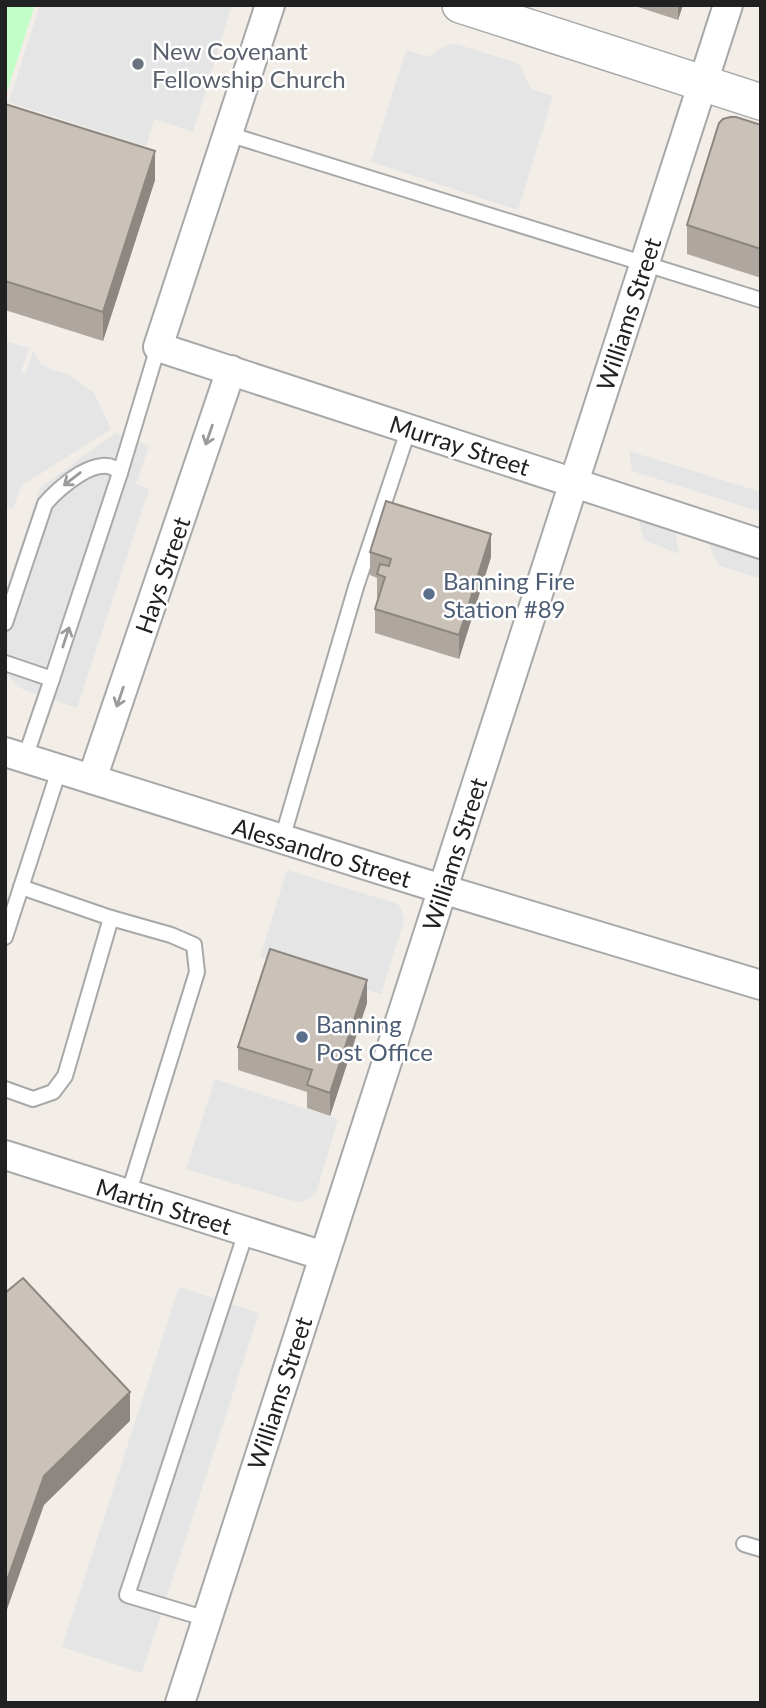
<svg xmlns="http://www.w3.org/2000/svg" width="766" height="1708" font-family="Lato,sans-serif">
<style>
.park{fill:#c2fec8}
.parking{fill:#e5e5e5}
.lines{fill:none;stroke-linecap:round;stroke-linejoin:round}
.service-casing{stroke:#a8a8a8;stroke-width:18}
.minor-casing{stroke:#a8a8a8;stroke-width:32}
.tertiary-casing{stroke:#a8a8a8;stroke-width:38}
.service{stroke:#fff;stroke-width:14}
.minor{stroke:#fff;stroke-width:28}
.tertiary{stroke:#fff;stroke-width:35}
.wall{fill:#aea69f}
.shaded-wall{fill:#8d8782}
.building{fill:#cac1b9;stroke:#8d8782;stroke-width:2}
.oneway{stroke:#9b9b9b}
.worship-dot{fill:#6b7280;stroke:#fff;stroke-width:2.5}
.service-dot{fill:#5c6f8a;stroke:#fff;stroke-width:2.5}
.labels{text-anchor:middle;dominant-baseline:central;stroke-width:5;stroke-linejoin:round;paint-order:stroke}
.worship-label{font-size:24px;fill:#5b616d;stroke:#fff;text-anchor:start}
.street-label{font-size:24px;fill:#212121;stroke:#fff}
.service-label{font-size:24px;fill:#4e5e75;stroke:#fff;text-anchor:start}
</style>
<rect width="100%" height="100%" fill="#f2eee7"/>
<path class="park" d="M5,5h30l-30,93z"/>
<g class="parking">
<path d="M40,5h192l-39,127 -39,-13 -8,27 -137,-44z"/>
<path d="M450,44l9,1 52,16 9,4 11,24 22,7 -35,114 -147,-48 35,-112 20,6 6,-1 5,-5z"/>
<path d="M5,341l24,7 -8,24 5,1 7,-22 8,13 12,6 13,3 28,20 17,36 -90,57 -8,23 -8,-2z"/>
<path d="M115,433l34,13 -13,38 13,5 -72,219 -55,-19 -17,-16v-80l35,-105z"/>
<path d="M629,451l132,41v20l-129,-41z"/>
<path d="M639,521l36,11 4,22 -35,-14z"/>
<path d="M708,542l53,17v20l-43,-14z"/>
<path d="M287,870l111,34 3,5 3,9 -2,9 -21,67 -121,-37z"/>
<path d="M215,1079l123,40 -22,74 -6,5 -8,4 -9,-1 -107,-32z"/>
<path d="M179,1287l80,26 -117,360 -80,-26z"/>
</g>
<g class="lines">
<defs>
<g id="service">
<path d="M228,134l533,166"/>
<path d="M120,473l38,-126"/>
<path d="M5,623l40,-119c13,-16 56,-54 75,-31l-68,206 -47,-16"/>
<path d="M25,758l27,-79"/>
<path d="M282,839l74,-252 53,-159"/>
<path d="M21,887l90,31 60,17 23,10 3,27 -69,223"/>
<path d="M5,937l54,-167"/>
<path d="M5,1089l28,10 20,-7 12,-16 46,-158"/>
<path d="M744,1544l17,5"/>
<path d="M207,1619l-80,-24 119,-363"/>
</g>
<g id="minor">
<path d="M270,5l-112,342 603,197"/>
<path d="M5,752l437,137 319,96"/>
<path d="M92,779l139,-409"/>
<path d="M5,1155l319,101"/>
<path d="M180,1703l548,-1698"/>
</g>
<path id="tertiary" d="M460,5l301,97"/>
</defs>
<use href="#service" class="service-casing"/>
<use href="#minor" class="minor-casing"/>
<use href="#tertiary" class="tertiary-casing"/>
<use href="#service" class="service"/>
<use href="#minor" class="minor"/>
<use href="#tertiary" class="tertiary"/>
</g>
<g class="wall">
<path d="M632,5h51l-5,15z"/>
<path d="M5,104l150,76 -52,161 -98,-31z"/>
<path d="M761,125v153l-74,-24v-29z"/>
<path d="M370,552l121,5 -32,102 -84,-26v-24l4,-11h-2v-20l-7,-3z"/>
<path d="M367,1003l-37,113 -23,-8v-16l-69,-22v-23z"/>
</g>
<g class="shaded-wall">
<path d="M678,5h5l-5,15z"/>
<path d="M155,151v29l-52,161v-29z"/>
<path d="M491,534v23l-32,102v-24z"/>
<path d="M367,980v23l-37,113v-23z"/>
<path d="M130,1392v29l-86,84 -39,110v-29l39,-110z"/>
</g>
<g class="building">
<path d="M5,104l150,47 -52,161 -98,-31z"/>
<path d="M730,117h6l25,8v124l-74,-24 32,-102 4,-4z"/>
<path d="M386,501l105,33 -32,101 -84,-26 10,-32 -8,-3 3,-10 9,2 2,-7 -21,-7z"/>
<path d="M270,949l97,31 -37,113 -23,-8 5,-15 -74,-23z"/>
<path d="M23,1278l107,114 -86,84 -39,110v-293z"/>
</g>
<defs><path id="oneway-shaft" d="M-6 0H5M1.5-3L5.5 0L1.5 3" fill="none" stroke-width="1.6" stroke-linecap="round" stroke-linejoin="round" transform="scale(1.75)"/></defs>
<g class="oneway">
<use href="#oneway-shaft" transform="translate(209 435) rotate(109)"/>
<use href="#oneway-shaft" transform="translate(72 479) rotate(142)"/>
<use href="#oneway-shaft" transform="translate(66 637) rotate(-72)"/>
<use href="#oneway-shaft" transform="translate(120 697) rotate(109)"/>
</g>
<circle class="worship-dot" cx="138" cy="64" r="7"/>
<g class="service-dot">
<circle cx="429" cy="594" r="7"/>
<circle cx="302" cy="1037" r="7"/>
</g>
<g class="labels">
<g class="worship-label">
<text x="152" y="50">New Covenant<tspan x="152" dy="28">Fellowship Church</tspan></text>
</g>
<g class="street-label">
<text transform="translate(628 314) rotate(-72)">Williams Street</text>
<text transform="translate(460 445) rotate(18)">Murray Street</text>
<text transform="translate(162 575) rotate(-71)">Hays Street</text>
<text transform="translate(322 852) rotate(17)">Alessandro Street</text>
<text transform="translate(454 854) rotate(-72)">Williams Street</text>
<text transform="translate(164 1206) rotate(17)">Martin Street</text>
<text transform="translate(279 1393) rotate(-72)">Williams Street</text>
</g>
<g class="service-label">
<text x="443" y="580">Banning Fire<tspan x="443" dy="28">Station #89</tspan></text>
<text x="316" y="1023">Banning<tspan x="316" dy="28">Post Office</tspan></text>
</g>
</g>
<rect width="766" height="1708" fill="none" stroke="#212121" stroke-width="14"/>
</svg>
